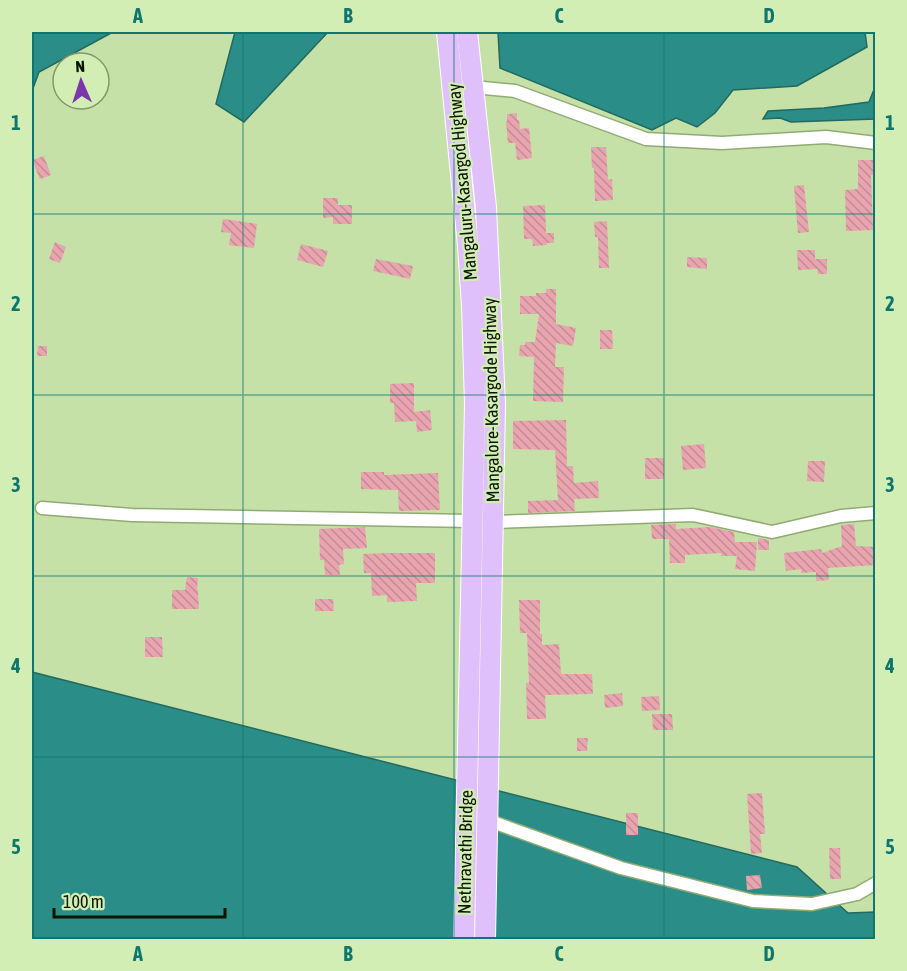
<svg xmlns="http://www.w3.org/2000/svg" width="907" height="971" font-family="'Asap Condensed',sans-serif">
<style>
.water{fill:#2b8d87;stroke:#22695f;stroke-width:1.5}
.building{fill:url(#building-back-hatch)}
.lines{fill:none;stroke-linecap:round;stroke-linejoin:round}
.minor-casing{stroke:#91ab73;stroke-width:15}
.trunk-casing{stroke:#fff;stroke-width:22}
.minor{stroke:#fff;stroke-width:12}
.trunk{stroke:#e0c0fb;stroke-width:20}
.grid{fill:none;stroke:#0f766e;stroke-width:1.5;stroke-opacity:0.55}
.labels{text-anchor:middle;dominant-baseline:central;stroke-width:4.5;stroke-linejoin:round;paint-order:stroke}
.street-label{font-size:18px;fill:#0c1502;stroke:#d2eeb4}
.neatline{fill:none;stroke:#0f766e;stroke-width:2}
.grid-label{font-size:20px;text-anchor:middle;font-weight:bold;fill:#0f766e}
</style>
<defs>
<pattern id="building-back-hatch" width="6" height="6" patternUnits="userSpaceOnUse" patternTransform="scale(1.5)"><rect width="6" height="6" fill="#e8a4af"/><path d="M-1 5l2 2M0 0l6 6M5-1l2 2" fill="none" stroke="#c68c95"/></pattern>
</defs>
<rect width="100%" height="100%" fill="#c5e1a7"/>
<g class="water">
<path d="M32,32h81l-74,40 -7,19z"/>
<path d="M235,32h93l-84,90 -28,-18z"/>
<path d="M498,32h367l2,15 -70,39 -64,4 -18,23 -18,14 -21,-9 -24,12 -152,-62z"/>
<path d="M875,87v32l-84,3 -11,-4 -17,1 5,-8 56,-3 45,-6z"/>
<path d="M32,672l765,195 51,46 27,-1v27h-843z"/>
</g>
<g class="building">
<path d="M517,113v7h2l1,9 9,-1 3,30 -15,2 -2,-17h-7l-2,-22h1v-7z"/>
<path d="M591,147h15l2,33 4,-1 1,21 -18,1 -1,-33h-2z"/>
<path d="M44,156l7,19 -11,4 -8,-19z"/>
<path d="M858,160h15v15h-2l2,55 -27,1 -1,-41 13,-1z"/>
<path d="M804,185l5,47 -11,1 -4,-47z"/>
<path d="M323,198h15v7h14v19h-19v-7l-10,1z"/>
<path d="M545,205l1,28h8v10h-7v2l-14,1 -1,-7h-8l-1,-33z"/>
<path d="M223,219l34,5 -3,24 -25,-3 2,-12 -10,-1z"/>
<path d="M607,221l2,47h-10l-1,-31h-3l-1,-15z"/>
<path d="M55,242l11,5 -6,16 -11,-4z"/>
<path d="M301,244l27,7 -5,16 -26,-7z"/>
<path d="M797,250h18v9h12v15h-9l-1,-5 -19,1z"/>
<path d="M687,257l20,1v11l-20,-2z"/>
<path d="M376,259l37,7 -3,13 -37,-8z"/>
<path d="M546,289h10v35l20,4 -3,18 -17,-3 -1,24h9l-1,35 -30,-1 1,-44 -15,-1 1,-11h5v-3h10l4,-28h-19v-18h16v-3h10z"/>
<path d="M600,330h12l1,19h-13z"/>
<path d="M38,346h9v10h-10z"/>
<path d="M414,383v29l16,-2 2,20 -15,2 -1,-11 -21,1 -1,-19h-4v-19z"/>
<path d="M566,420l1,46h6l1,17 24,-2 1,17 -25,1 1,12 -47,2v-12l30,-1 -3,-50 -42,-1v-28z"/>
<path d="M704,444l2,24 -23,2 -2,-24z"/>
<rect x="645" y="458" width="19" height="21"/>
<path d="M808,461h17l-1,21 -17,-1z"/>
<path d="M361,472h23v3l54,-2 2,37 -41,1 -1,-21 -37,-1z"/>
<path d="M676,524v5l34,-2 24,5 1,10h22l-2,29 -20,-2 2,-13h-16v-3l-36,2v8h-15l-1,-24h-17l-1,-14z"/>
<path d="M854,524l2,22 20,1v18l-48,3 1,12 -13,1v-9l-15,1v-4l-15,2 -2,-18 37,-4 1,4 20,-7 -1,-21z"/>
<path d="M365,527l2,21 -24,1 1,15 -5,1 1,10h-15l-1,-15h-4l-1,-31z"/>
<path d="M758,538l11,2v10h-11z"/>
<path d="M388,553h47v30h-19l1,18 -30,1v-7l-15,1 -1,-23h-7l-1,-19z"/>
<path d="M187,577l11,1 -1,12h1l1,19h-27v-19h13z"/>
<path d="M315,599h18l1,12h-19z"/>
<path d="M519,600h21v34h2v11l17,-1 2,30h31l1,20 -48,1 1,24h-19l-1,-36h3l-2,-50h-7z"/>
<path d="M145,637h17l1,20h-18z"/>
<path d="M622,693l1,13 -18,2 -1,-13z"/>
<path d="M659,696l1,14 -18,1 -1,-14z"/>
<path d="M652,714h20l1,16h-20z"/>
<path d="M577,738h11l-1,13h-10z"/>
<path d="M762,793l3,41h-5l2,19 -11,1 -4,-60z"/>
<rect x="626" y="813" width="12" height="22"/>
<path d="M829,848h11l1,31h-11z"/>
<path d="M760,875l2,13 -15,2 -1,-14z"/>
</g>
<g class="lines">
<defs>
<g id="minor">
<path d="M473,87l42,4 131,48 76,4 104,-6 50,6"/>
<path d="M42,508l90,7 340,6"/>
<path d="M493,522l200,-7 79,17 69,-16 35,-3"/>
<path d="M487,820l134,48 132,33 59,3 45,-10 19,-11"/>
</g>
<g id="trunk">
<path d="M447,32l21,214 4,60 3,98 -11,536"/>
<path d="M467,32l19,175 9,197 -10,536"/>
</g>
</defs>
<use href="#minor" class="minor-casing"/>
<use href="#trunk" class="trunk-casing"/>
<use href="#minor" class="minor"/>
<use href="#trunk" class="trunk"/>
</g>
<path class="grid" d="M243,32v908M454,32v908M664,32v908M32,214h844M32,395h844M32,576h844M32,757h844"/>
<g class="labels">
<g class="street-label">
<text transform="translate(462 182) rotate(-95)">Mangaluru-Kasargod Highway</text>
<text transform="translate(491 400) rotate(-91)">Mangalore-Kasargode Highway</text>
<text transform="translate(465 852) rotate(-89)">Nethravathi Bridge</text>
</g>
</g>
<rect width="907" height="971" fill="none" stroke="#d2eeb4" stroke-width="66"/>
<g transform="translate(81 81) rotate(357)"><circle r="28" fill="#d2eeb4" stroke="#83976d" stroke-width="1.5"/>
<path d="M0-4.5L10 22L0 15L-10 22Z" fill="#7b36aa"/>
<text y="-9" font-size="16" font-weight="bold" text-anchor="middle" fill="#0c1502">N</text>
</g>
<path d="M54 908v9h171v-9" fill="none" stroke="#0c1502" stroke-width="3"/>
<text x="63" y="908" font-size="18" fill="#0c1502" stroke="#d2eeb4" stroke-width="4.5" paint-order="stroke">100 m</text>
<rect x="33" y="33" width="841" height="905" class="neatline"/>
<g class="grid-label">
<text x="138" y="23">A</text>
<text x="348" y="23">B</text>
<text x="559" y="23">C</text>
<text x="769" y="23">D</text>
<text x="16" y="130">1</text>
<text x="890" y="130">1</text>
<text x="16" y="311">2</text>
<text x="890" y="311">2</text>
<text x="16" y="492">3</text>
<text x="890" y="492">3</text>
<text x="16" y="673">4</text>
<text x="890" y="673">4</text>
<text x="16" y="854">5</text>
<text x="890" y="854">5</text>
<text x="138" y="961">A</text>
<text x="348" y="961">B</text>
<text x="559" y="961">C</text>
<text x="769" y="961">D</text>
</g>
</svg>
